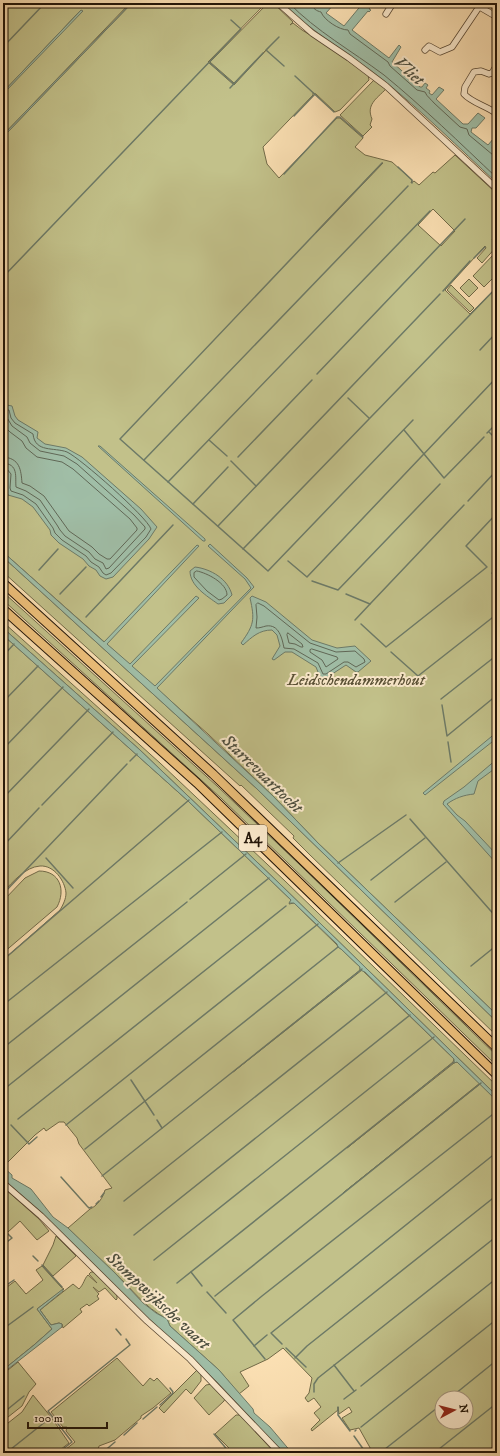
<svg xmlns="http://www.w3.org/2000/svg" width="500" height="1456" font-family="'IM FELL DW Pica',serif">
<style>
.green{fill:#c2c18a;stroke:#716a48;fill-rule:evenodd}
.water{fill:#a0bea7;stroke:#6d7a67}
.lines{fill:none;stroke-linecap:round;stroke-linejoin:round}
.shore{stroke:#606857;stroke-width:1}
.stream{stroke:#6d7a67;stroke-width:1.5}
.minor-casing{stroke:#574632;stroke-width:7}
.highway-casing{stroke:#201307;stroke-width:10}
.minor{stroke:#fcebce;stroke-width:5.5}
.highway{stroke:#eec07a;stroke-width:8}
.labels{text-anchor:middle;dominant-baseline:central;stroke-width:4;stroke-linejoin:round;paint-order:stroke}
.shield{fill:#fcebce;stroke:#625443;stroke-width:1}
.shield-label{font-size:15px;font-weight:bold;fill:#201307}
.park-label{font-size:16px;font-style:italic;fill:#595035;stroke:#fcebce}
.water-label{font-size:17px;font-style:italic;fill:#4d4f3f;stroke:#fcebce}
</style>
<rect width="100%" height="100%" fill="#fbe0b3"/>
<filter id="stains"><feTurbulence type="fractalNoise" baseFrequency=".005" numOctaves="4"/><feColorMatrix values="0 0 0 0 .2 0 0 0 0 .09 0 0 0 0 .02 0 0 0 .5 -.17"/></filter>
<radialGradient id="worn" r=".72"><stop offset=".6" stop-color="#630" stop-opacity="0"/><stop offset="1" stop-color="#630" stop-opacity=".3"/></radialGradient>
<g class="green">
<path d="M3,3h263l-58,59 26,23 36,-39 -36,37 -24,-21 58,-59h5l20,19 -3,3 3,-2 9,7 21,13 45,32 1,5 -2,2 -27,28 -5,2 -19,-18 -3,-1v2l-50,52 4,17 12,14 58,-60h3l23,20 -8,9 10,8 27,7 20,18 -1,3 3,-2 5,4 14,-13 2,1 20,-18 42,39v40l-5,5 2,3 1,-3 2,-3v10l-15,17 -5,-5 9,-10 -1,-2 -40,44 25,24 27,-27v728l-179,-172 -45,-47 -65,-62 -205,-182v-415l127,-132 -1,-1 -126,131v-41l78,-84 -78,82zM382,163h1l-67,70v-1zM433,209l22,22 -14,15 -23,-21z"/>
<path d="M374,80l12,9c-10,10 -20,16 -14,30l-2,6 2,2 -9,9 -23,-21z"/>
<path d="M495,253l2,2v19l-13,13 -11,-11z"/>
<path d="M469,279l9,9 -9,9 -9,-9z"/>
<path d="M451,285l23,23 -4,4 -23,-22z"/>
<path d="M3,557l253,231 241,234v14l-187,-181 -17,-17 1,-2 -53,-51 -1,1 -237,-214z"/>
<path d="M3,592l214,194 83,79 197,191v10l-276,-268 -218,-198z"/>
<path d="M3,622l157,141 125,118 212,205v10l-216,-211 -141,-135 -137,-122z"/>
<path d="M3,635l184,165 104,100 -2,4 5,-1 43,42 1,2 3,2 19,18v3l-127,102 129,-102 92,89 -1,3 -106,86 107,-85 3,-1 23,21 -137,110 137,-109 17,17v352h-124l-14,-25 -9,2 -8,-12 10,-6 -3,-5 -10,7 -1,-7v3l-26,21 -1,-2 9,-9 -6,-7 7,-6 -7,-9 -6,4 -3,-4 4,-5 3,-15 -29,-30 -15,11 -28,13 9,14 -10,8 -20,-24 -49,-44 -3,-7c-24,-13 -33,-28 -52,-46 -16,-15 -32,-30 -47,-45l22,-19c7,-3 13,-11 15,-19l7,-2 -33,-44 -2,-6 -13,-16h-5l-13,9 -2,-3 -9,7 -32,32v-207l57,-50c3,-5 6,-11 6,-17 -1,-12 -12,-28 -26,-27 -15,1 -27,16 -37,26zM442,1398h24v24h-24z"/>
<path d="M39,871c21,0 27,19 18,36l-54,46v-52l22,-23z"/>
<path d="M3,1187l36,32 10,12 -12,9 -17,-19 -12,11 -5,-4z"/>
<path d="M56,1236l20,20 -23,20 -10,-11 10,-20z"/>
<path d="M42,1266l19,21 3,2 -27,20 15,20 -18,16 -31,25v-80l12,-9 11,13 17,-14 -7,-10z"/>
<path d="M91,1272h3l23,23v4l-1,1 -11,-12 -6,4 -6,-5 6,7 -2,2 2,3 -10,7 -2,-2 -7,5 2,3 -19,16 -1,-4 -3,-1 -8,2 -11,-15 33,-26 6,5c5,-5 5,-10 9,-14l9,8 -8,-9z"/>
<path d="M117,1358l26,28 7,-8 4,3 3,-3 14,15 -18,15 -12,8v2l-26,22 -16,6 -2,7h-36l14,-11 -9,-11 1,-4h-4l-12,-15z"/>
<path d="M18,1362l18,22 -7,8 -7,14 -19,15v-47z"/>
<path d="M197,1370l4,4v7l-10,13 -5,-5 -22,24 -5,-5z"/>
<path d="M212,1384l13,14 -1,3 -15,14 -15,-17 12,-13z"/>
<path d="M33,1395l18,22 18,26 -13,10h-53v-26l19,-15z"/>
<path d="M236,1415h4l35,38h-41l-19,-19z"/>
</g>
<g class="water">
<path d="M283,3h31l5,4 6,-4h10l-9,10 18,13 19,-23h11l-5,6 2,1 -2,2 -1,-1 -16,19 37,28 10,-13 2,2 -9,15 28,25h2l3,-4 3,2 -2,3 4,3 -1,2 3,2 7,-8 5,3 -8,9 27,25h5l10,-11 7,5 -9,10h-4l-1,4 17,13 6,-7 3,3 -5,7 5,6v29c-38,-35 -75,-72 -115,-104 -33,-26 -70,-46 -99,-76z"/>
<path d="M130,4v1l-127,132v-2z"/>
<path d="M81,10l2,1 -80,83v-2z"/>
<path d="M7,405l5,1 3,10 3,4 20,12 -1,6 8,6 21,4 16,9 59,52 16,18 -8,12 -36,38 -7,2 -6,-3 -4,-6 -7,-4 -6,-7 -24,-16 -8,-8 -1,-5 -17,-23 -11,-8 -14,-4 -3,-6 2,-14 -4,-4v-64z"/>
<path d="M98,446h2l105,93v2h-2z"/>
<path d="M210,544l37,34 7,9 -97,101 116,108 45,47 179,172v7l-241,-234 -253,-231v-5l101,90 93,-97 2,1 -92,98 23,20 66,-68 3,2 -67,68 23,20 96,-98 -6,-9 -37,-33z"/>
<path d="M195,567c16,2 33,12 37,28l-8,8 -6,1c-11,-8 -28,-18 -28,-33z"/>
<path d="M252,596l14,6 46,38 25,8 18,-2 16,15 -13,11h-2l-10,-7 -23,15 -3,-3 -4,-10 -24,-15h-7l-11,8 -2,-1 8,-13 -3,-11 -5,-5c-13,0 -20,7 -29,15l-2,-2c13,-18 14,-23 9,-45z"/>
<path d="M3,628l137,122 141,135 216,211v5l-40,-39 -3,1v-4l-89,-87 -5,-2v-3l-19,-18 -3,-2 -1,-3 -43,-41h-5l2,-3 -104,-100 -184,-165z"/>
<path d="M497,732v6l-72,57 -2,-2z"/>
<path d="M497,759v8l-19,14 -4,13c-10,1 -19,4 -27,10l10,11 8,6 32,34v9l-54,-60 1,-3 20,-14z"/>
<path d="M3,1167l9,8v3l19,11 22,28 15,11 47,45 28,30 13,10 11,6 3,7 49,44 34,39 1,4 16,14 22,26h-9l-66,-71 -84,-78 -89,-89 -41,-36z"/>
<path d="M63,1289v2l-23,19 11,15 8,-2 3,1v3l-59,46v-3l31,-25 18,-16 -15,-20z"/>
</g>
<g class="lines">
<g class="shore">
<path d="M289,3c27,28 63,48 95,72 39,32 76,68 113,103"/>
<path d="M312,3c0,6 5,8 9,9 3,8 18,18 27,18l2,4 38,28 2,4 27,24 8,2c2,5 6,7 9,11l26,24 7,2 2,6 24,20 4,1"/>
<path d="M3,410h6l2,8 4,5 18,11c2,19 21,13 34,18 13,6 80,65 84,77l-5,8 -35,36 -5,2 -3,-2 -4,-6 -8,-5 -5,-6 -24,-16 -7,-7 -2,-5 -17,-24 -13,-9 -12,-4 -1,-3 1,-14 -4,-5 -4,-1"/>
<path d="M3,415l3,1 6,10 15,11 3,6 10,8 24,5 13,8 57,51 11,12v2l-36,39 -3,1 -3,-6 -8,-4 -6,-7 -24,-16 -5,-6 -3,-5 -17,-25 -14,-9 -10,-4c-1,-10 3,-23 -13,-24"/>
<path d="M3,425l7,7 12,9 4,7 11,9 25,5 11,7 57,50 7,9v2l-27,29h-3l-8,-5 -7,-7 -23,-16 -25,-35 -14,-10 -8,-3c-1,-13 -2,-25 -19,-26"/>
<path d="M197,571c10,2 30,12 30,24l-5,4 -3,1 -12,-9 -13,-14v-4z"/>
<path d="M258,603l6,3 46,37 26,9 19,-1 9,8 1,3 -9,5 -8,-5h-4l-18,12h-3l-5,-11 -24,-14 -10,-1c-2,-10 -5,-24 -18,-22 -4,1 -6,2 -10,2l1,-11 -1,-12z"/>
<path d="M288,633l14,11 1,3h-2l-6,-3 -6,-1 -2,-8z"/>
<path d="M312,649l25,8 1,2 -12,8 -4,-7 -12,-8v-2z"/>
</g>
<g class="stream">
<path d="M279,37l-13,13 18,16"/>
<path d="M3,47l42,-44"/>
<path d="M210,63l24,21"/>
<path d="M295,76l39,36"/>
<path d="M230,88l33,-35"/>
<path d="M294,116l21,-22"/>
<path d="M382,163l-262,276 148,132 145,-151"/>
<path d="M398,167l14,13v3"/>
<path d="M284,174l53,-57h3l23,20"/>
<path d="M474,258l11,-11"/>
<path d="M3,277l238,-248 -10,-9"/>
<path d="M443,291l27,-30"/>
<path d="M480,350l17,-18"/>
<path d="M317,374l148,-155"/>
<path d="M348,398l21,20"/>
<path d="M404,430l40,48 40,-41"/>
<path d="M489,432l8,8"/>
<path d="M487,433l10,-10"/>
<path d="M209,440l18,16"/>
<path d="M238,457l74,-77"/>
<path d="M144,460l264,-274"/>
<path d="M231,461l25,25"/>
<path d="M168,482l262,-271"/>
<path d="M468,501l29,-31"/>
<path d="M193,504l35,-37"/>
<path d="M218,526l222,-232"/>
<path d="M243,549l254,-262"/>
<path d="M288,561l19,16 190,-200"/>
<path d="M39,570l19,-21"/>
<path d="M492,573l5,6"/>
<path d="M312,581l26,9 102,-106"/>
<path d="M60,594l26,-27"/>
<path d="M346,594l24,10 -15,16"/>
<path d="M370,604l94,-99"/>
<path d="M86,617l87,-92"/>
<path d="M361,624l25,23 101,-80 -21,-21 31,-33"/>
<path d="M391,652l27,24 79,-62"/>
<path d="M3,656l11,-12"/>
<path d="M441,699l56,-44"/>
<path d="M3,702l35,-36"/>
<path d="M442,705l5,31 50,-41"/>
<path d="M448,742l3,20"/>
<path d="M3,749l60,-62"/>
<path d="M130,761l7,-7"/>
<path d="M3,798l86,-89"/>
<path d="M42,805l71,-73"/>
<path d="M410,819l87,99"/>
<path d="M3,846l36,-38"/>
<path d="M46,858l27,30"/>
<path d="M338,863l68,-48"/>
<path d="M371,880l54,-42"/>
<path d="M3,894l124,-130"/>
<path d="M190,899l56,-45"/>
<path d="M395,902l51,-40"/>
<path d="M3,960l186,-160"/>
<path d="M471,966l26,-21"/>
<path d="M494,990l3,-2"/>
<path d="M3,1005l219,-173"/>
<path d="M3,1048l184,-146"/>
<path d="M131,1080l23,35"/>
<path d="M3,1090l266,-212"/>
<path d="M3,1115l1,1"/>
<path d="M18,1119l268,-213"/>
<path d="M157,1120l5,8"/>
<path d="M11,1125l18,19 8,-7"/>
<path d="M66,1125l252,-201"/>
<path d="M85,1149l253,-202"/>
<path d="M102,1176l260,-207"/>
<path d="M61,1177l26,29 2,2 3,-1"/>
<path d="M101,1197l3,-4"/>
<path d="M124,1201l263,-209"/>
<path d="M96,1204l3,-3"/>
<path d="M3,1229l9,9 -9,7"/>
<path d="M134,1235l276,-220"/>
<path d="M33,1256l5,5"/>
<path d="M154,1260l280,-223"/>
<path d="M42,1265l20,22"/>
<path d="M191,1272l11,14"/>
<path d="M177,1283l277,-221"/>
<path d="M8,1284l6,-4"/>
<path d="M3,1288l3,-3"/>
<path d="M207,1292l19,21"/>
<path d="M215,1296l266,-213"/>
<path d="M3,1329l30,-22"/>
<path d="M116,1329l5,6"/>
<path d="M282,1344l-11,-11 226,-181"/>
<path d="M254,1346l13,-11"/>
<path d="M286,1348l20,19"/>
<path d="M295,1358l12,-12 190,-151"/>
<path d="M265,1359l-32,-39 29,-24 235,-185"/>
<path d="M334,1365l20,26"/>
<path d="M361,1386l136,-108"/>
<path d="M314,1392v-8l4,-6 179,-142"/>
<path d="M450,1398l47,-38"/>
<path d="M344,1399l12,-9"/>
<path d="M160,1405l12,-11 1,-2 -3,-4"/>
<path d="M338,1407v8l12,16"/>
<path d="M3,1413l21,-17"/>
<path d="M143,1419l14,-12"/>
<path d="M361,1427l136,-108"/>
<path d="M355,1431l1,-1"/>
<path d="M214,1434l16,19"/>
<path d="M124,1435l13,-12"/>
<path d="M354,1436l12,17"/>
<path d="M6,1453l39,-31"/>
<path d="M58,1453l14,-11 -24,-31 82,-66 -4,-6"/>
<path d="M102,1453l13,-11"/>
<path d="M380,1453l62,-49"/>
<path d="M434,1453l63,-50"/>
<path d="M485,1453l12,-9"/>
</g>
<defs>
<g id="minor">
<path d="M278,3l34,30 37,25 37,28 111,103"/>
<path d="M473,3l24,14"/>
<path d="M386,14l7,-11"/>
<path d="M425,50l4,-4 11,6 12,-5 27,-40"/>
<path d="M497,65l-5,8 -3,1 -8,-3 -7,1 -9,15 -1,7c8,9 23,12 33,20"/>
<path d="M3,1183l38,33 106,105 43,38 90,94"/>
</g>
<g id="highway">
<path d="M3,583l210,191 284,274"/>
<path d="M3,609l194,174 300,292"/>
</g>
</defs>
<use href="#minor" class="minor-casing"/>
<use href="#highway" class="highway-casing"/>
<use href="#minor" class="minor"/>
<use href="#highway" class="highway"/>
</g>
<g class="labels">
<rect class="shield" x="239" y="825" width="28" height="26" rx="3"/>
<g class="shield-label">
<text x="253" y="838">A4</text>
</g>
<g class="park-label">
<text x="356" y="680">Leidschendammerhout</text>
</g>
<g class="water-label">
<text transform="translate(409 71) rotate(42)">Vliet</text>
<text transform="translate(262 774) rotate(44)">Starrevaarttocht</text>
<text transform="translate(158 1301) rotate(43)">Stompwijksche vaart</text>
</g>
</g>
<rect width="500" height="1456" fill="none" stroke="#fbe0b3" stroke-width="16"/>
<rect x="4" y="4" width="492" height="1448" fill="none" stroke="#201307" stroke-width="2"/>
<rect x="8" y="8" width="484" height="1440" fill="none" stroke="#201307"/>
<g transform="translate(454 1410) rotate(83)"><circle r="19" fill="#fcebce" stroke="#a4957e"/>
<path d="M0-3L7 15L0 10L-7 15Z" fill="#8f2418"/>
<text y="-6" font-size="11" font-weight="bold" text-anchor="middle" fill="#201307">N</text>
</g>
<path d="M28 1422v6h79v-6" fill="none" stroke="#201307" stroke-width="2"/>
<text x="34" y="1422" font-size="12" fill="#201307" stroke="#fcebce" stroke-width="3" paint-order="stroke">100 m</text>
<rect width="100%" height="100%" filter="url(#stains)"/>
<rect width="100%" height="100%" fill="url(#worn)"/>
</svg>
